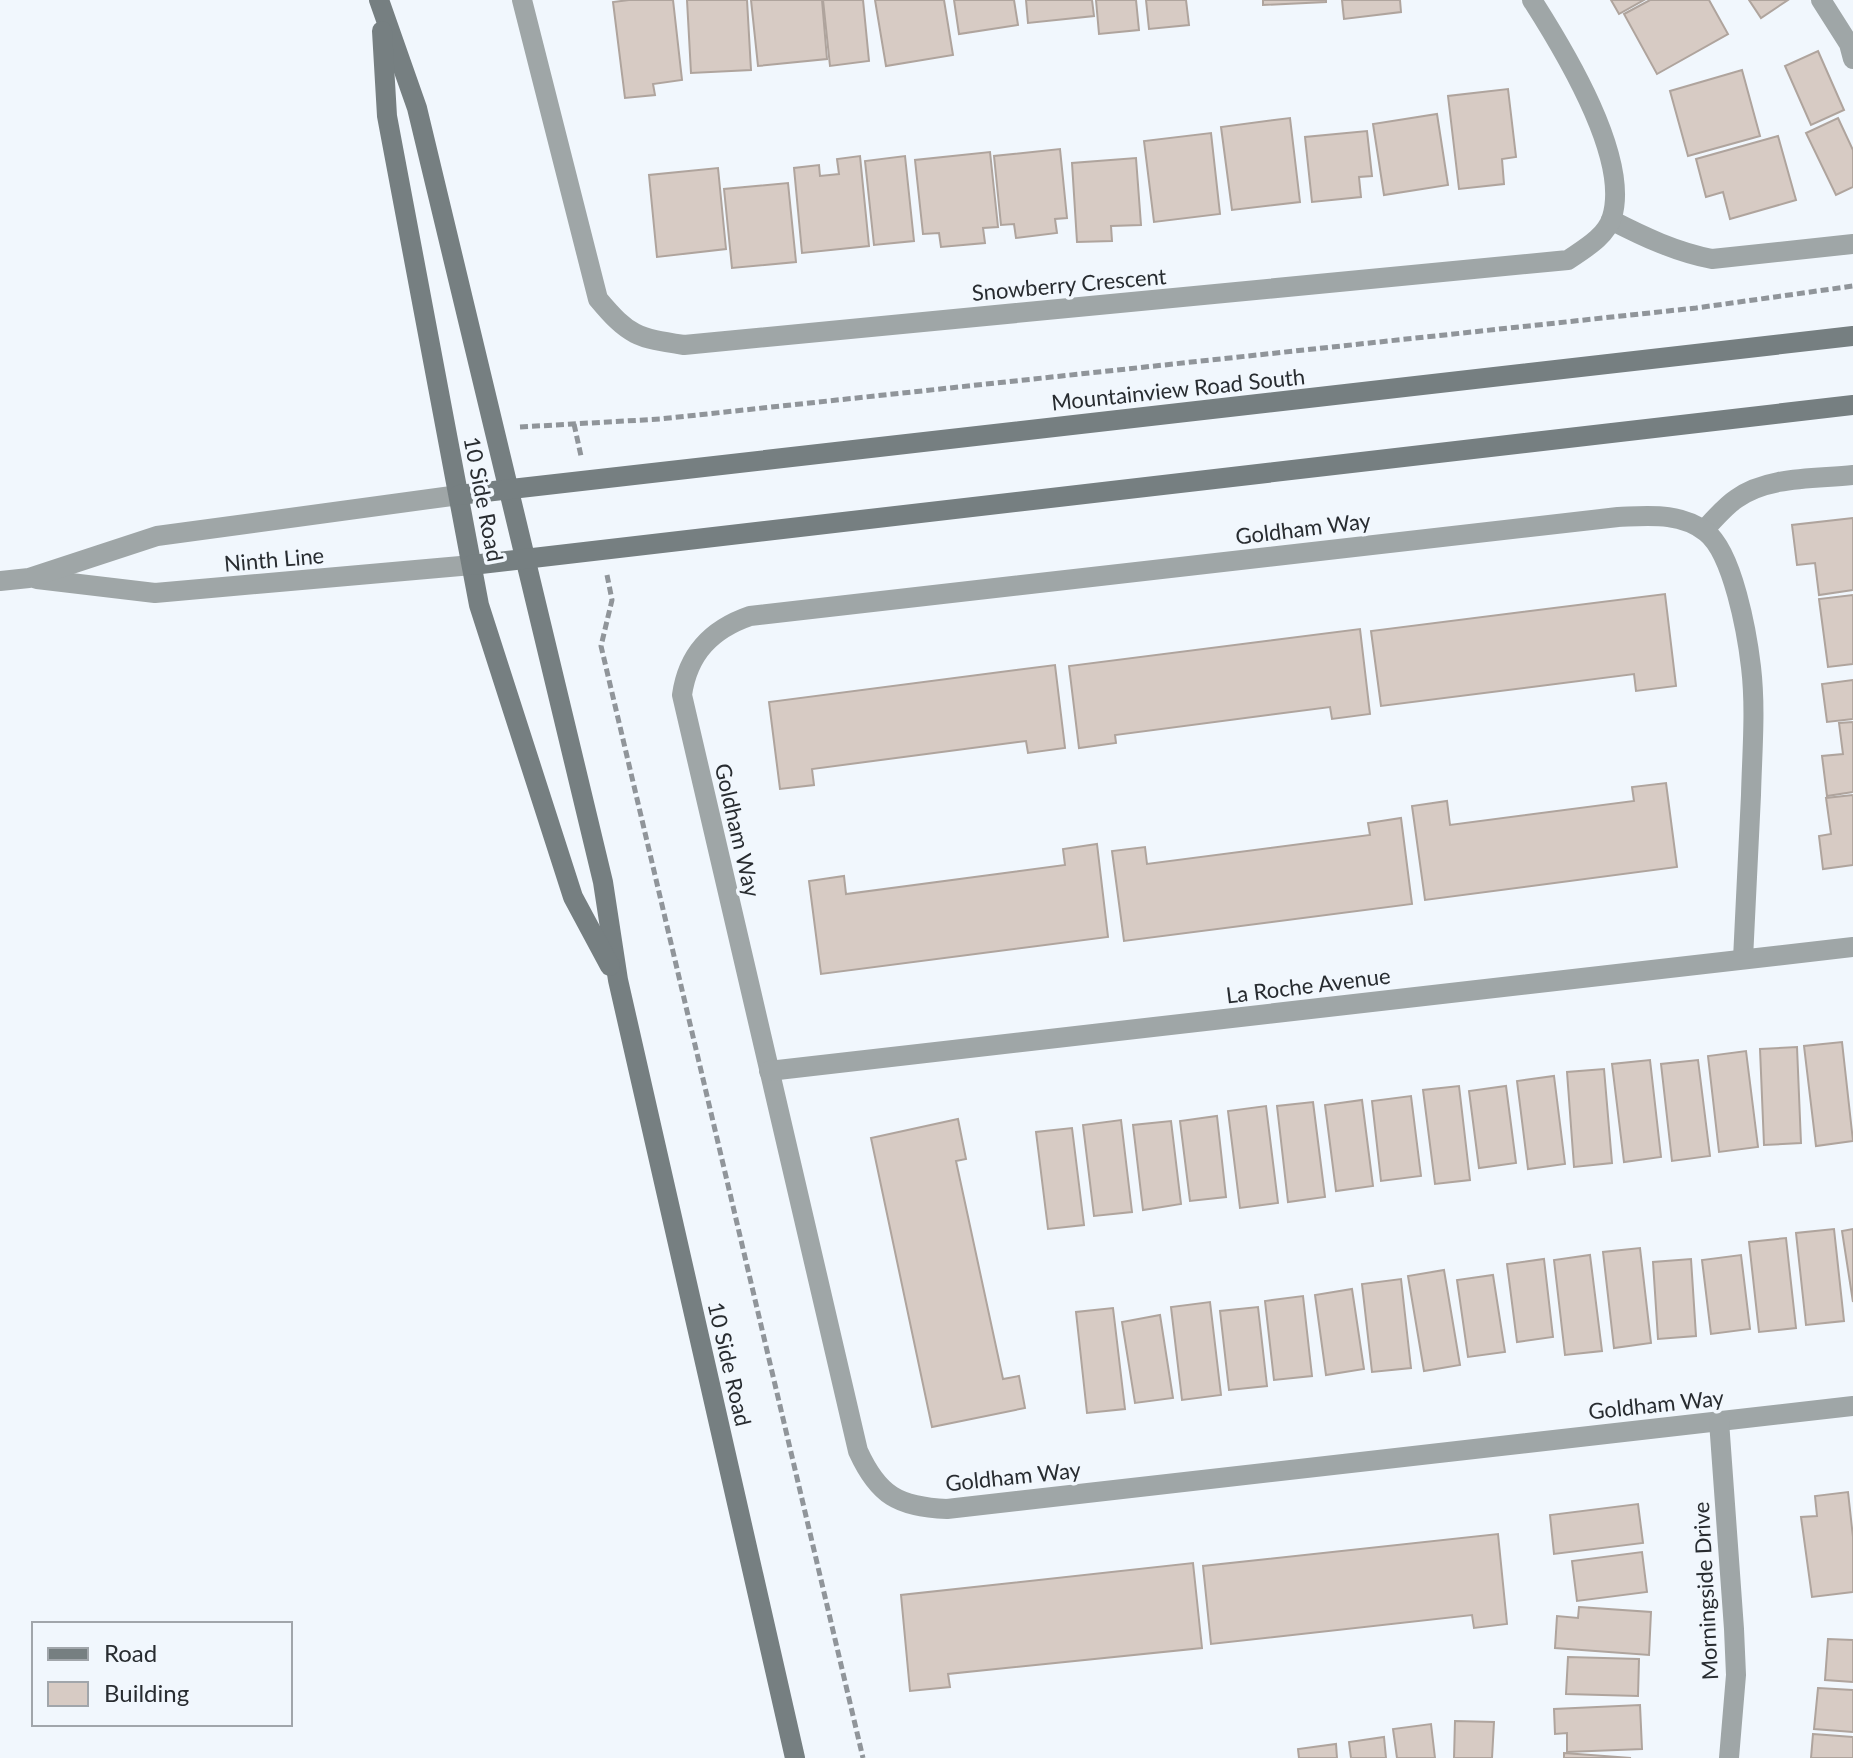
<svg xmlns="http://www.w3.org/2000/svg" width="1853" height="1758" font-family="Lato,sans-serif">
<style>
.building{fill:#d7cbc4;stroke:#afa49d;stroke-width:2}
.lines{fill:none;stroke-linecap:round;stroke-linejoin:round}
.path{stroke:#90959a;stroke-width:5;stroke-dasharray:8 4;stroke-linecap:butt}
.service{stroke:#9fa6a7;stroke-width:20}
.minor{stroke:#9fa6a7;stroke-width:20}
.tertiary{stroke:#9fa6a7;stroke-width:20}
.secondary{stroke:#767f81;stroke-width:20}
.labels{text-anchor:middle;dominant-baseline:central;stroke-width:7;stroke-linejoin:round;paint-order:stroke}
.street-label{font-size:22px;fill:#282c30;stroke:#f1f7fd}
</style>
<rect width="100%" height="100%" fill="#f1f7fd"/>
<g class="building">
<path d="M629,0h44l9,80 -29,4 2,11 -30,3 -12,-96z"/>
<path d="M687,0h60l4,70 -60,3z"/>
<path d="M751,0h71l5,59 -69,7z"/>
<path d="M823,0h40l6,61 -39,5z"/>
<path d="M875,0h69l9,55 -67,11z"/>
<path d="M954,0h60l4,25 -59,9z"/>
<path d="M1026,0h66l2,16 -66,7z"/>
<path d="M1096,0h40l3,30 -40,4z"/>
<path d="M1146,0h40l3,25 -40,4z"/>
<path d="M1263,0h63v2l-63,3z"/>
<path d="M1342,0h58l1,12 -57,7z"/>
<path d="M1611,0h33l-25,14z"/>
<path d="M1650,0h59l19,34 -71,40 -33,-60z"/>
<path d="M1749,0h39l-27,18z"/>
<path d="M1818,51l26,59 -33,15 -26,-59z"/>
<path d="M1742,70l18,66 -72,20 -18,-65z"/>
<path d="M1508,89l8,68 -14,2 2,25 -45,5 -11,-93z"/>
<path d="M1437,114l11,71 -64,10 -11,-71z"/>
<path d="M1290,118l10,84 -68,8 -11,-83z"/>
<path d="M1838,118l15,32v37l-17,8 -30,-62z"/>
<path d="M1367,131l5,45 -13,1 2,20 -49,5 -7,-65z"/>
<path d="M1211,133l9,81 -66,8 -10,-81z"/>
<path d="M1778,136l18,64 -66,19 -7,-27 -17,5 -10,-38z"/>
<path d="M1060,149l7,69 -12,1 2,14 -41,5 -2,-14 -13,1 -7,-69z"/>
<path d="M990,152l8,75 -15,1 2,15 -44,4 -2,-14 -16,1 -8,-74z"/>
<path d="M860,156l9,90 -67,7 -8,-85 25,-3 1,11 19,-2 -2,-15z"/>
<path d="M905,156l9,85 -40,4 -9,-84z"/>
<path d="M1136,158l5,67 -30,1 1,15 -35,1 -5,-79z"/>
<path d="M718,168l8,81 -69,8 -8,-82z"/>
<path d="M788,183l8,79 -64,6 -8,-79z"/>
<path d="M1853,518v72l-34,5 -4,-32 -18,2 -5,-40z"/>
<path d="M1665,594l11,92 -40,5 -2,-17 -253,32 -10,-75z"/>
<path d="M1853,595v69l-25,3 -9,-68z"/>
<path d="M1360,629l10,85 -38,5 -2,-12 -215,28 1,8 -37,5 -10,-82z"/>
<path d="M1055,665l10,83 -37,5 -2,-12 -214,28 2,16 -34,4 -11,-87z"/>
<path d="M1853,680v39l-26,3 -5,-38z"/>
<path d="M1853,722v70l-26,4 -5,-40 21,-2 -4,-31z"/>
<path d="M1666,783l11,84 -252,33 -13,-94 35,-5 3,24 184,-24 -2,-14z"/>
<path d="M1853,795v70l-30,4 -4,-33 12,-2 -5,-36z"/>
<path d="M1401,818l11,86 -288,37 -12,-90 33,-4 2,17 223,-29 -2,-12z"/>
<path d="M1097,844l11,93 -287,37 -12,-93 35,-5 2,18 219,-29 -2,-16z"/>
<path d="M1842,1042l11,99 -37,5 -12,-100z"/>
<path d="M1797,1047l4,96 -37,2 -4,-96z"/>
<path d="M1746,1051l12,96 -39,5 -11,-96z"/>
<path d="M1650,1060l11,97 -37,5 -12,-98z"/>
<path d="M1698,1060l12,96 -38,5 -11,-97z"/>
<path d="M1604,1069l8,94 -38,4 -7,-95z"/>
<path d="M1554,1076l11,88 -37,5 -11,-88z"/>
<path d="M1459,1086l11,94 -35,4 -12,-94z"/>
<path d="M1506,1086l10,77 -37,5 -10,-77z"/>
<path d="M1411,1096l10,80 -40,5 -9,-80z"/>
<path d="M1362,1100l11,86 -37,5 -11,-86z"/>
<path d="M1313,1102l12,95 -37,5 -11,-96z"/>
<path d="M1266,1106l12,97 -38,5 -12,-97z"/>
<path d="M1217,1116l9,81 -36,4 -10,-80z"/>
<path d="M958,1119l8,40 -10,2 47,218 16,-3 6,32 -93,19 -61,-289z"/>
<path d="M1121,1120l11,92 -38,4 -11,-91z"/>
<path d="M1171,1121l10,83 -38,6 -10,-85z"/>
<path d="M1072,1128l12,97 -36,4 -12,-97z"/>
<path d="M1834,1229l10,92 -38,4 -10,-92z"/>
<path d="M1853,1229v73l-11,-71z"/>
<path d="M1786,1238l10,90 -37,4 -10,-90z"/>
<path d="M1640,1248l11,95 -37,5 -11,-96z"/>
<path d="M1590,1255l12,96 -37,4 -11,-95z"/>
<path d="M1741,1255l9,74 -39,5 -9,-74z"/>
<path d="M1544,1259l9,78 -36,5 -10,-78z"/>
<path d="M1691,1259l5,77 -38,3 -5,-77z"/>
<path d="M1444,1270l16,95 -36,6 -16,-95z"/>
<path d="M1493,1275l12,77 -37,5 -11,-77z"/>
<path d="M1401,1279l10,89 -39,4 -10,-88z"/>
<path d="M1352,1289l12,80 -38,6 -11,-80z"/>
<path d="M1303,1296l9,80 -38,4 -9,-79z"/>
<path d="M1210,1302l11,93 -39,5 -11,-93z"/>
<path d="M1258,1307l9,79 -38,4 -9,-79z"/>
<path d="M1113,1308l12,101 -38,4 -11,-101z"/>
<path d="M1160,1315l13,83 -38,5 -13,-81z"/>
<path d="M1848,1492l5,45v55l-41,5 -11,-80 16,-1 -2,-20z"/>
<path d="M1638,1504l5,39 -89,11 -4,-39z"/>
<path d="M1498,1534l9,90 -33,4 -2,-13 -261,29 -8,-78z"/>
<path d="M1642,1552l5,40 -70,9 -5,-40z"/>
<path d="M1193,1563l9,85 -254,26 2,13 -40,4 -9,-96z"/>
<path d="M1579,1607l72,5 -2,43 -94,-7 2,-32 21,2z"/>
<path d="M1828,1639l25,1v42l-28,-2z"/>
<path d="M1568,1657l71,2 -1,37 -72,-2z"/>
<path d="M1818,1688l35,2v42l-39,-3z"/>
<path d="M1640,1705l2,44 -75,3v-19l-12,1 -1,-25z"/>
<path d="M1455,1721l39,1 -2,36h-38z"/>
<path d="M1431,1724l4,34h-38l-4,-29z"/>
<path d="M1813,1734l40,3v21h-42z"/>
<path d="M1384,1737l2,21h-35l-2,-16z"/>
<path d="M1336,1744l1,14h-38l-1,-9z"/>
<path d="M1564,1753l67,5h-67z"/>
</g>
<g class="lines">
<g class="path">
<path d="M574,424l7,32"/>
<path d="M520,427l140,-8 1036,-111 157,-22"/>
<path d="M607,575l5,25 -11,46 262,1112"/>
</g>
<g class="service">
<path d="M1821,0l28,44 4,15"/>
<path d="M1611,220c33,17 65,32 101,39l141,-15"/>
<path d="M1704,530c10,-10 20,-23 32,-31 31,-23 80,-20 117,-24"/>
</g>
<g class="minor">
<path d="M522,0l76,299c31,37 39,39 86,46l884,-85c16,-11 38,-23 44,-43 18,-59 -48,-167 -80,-217"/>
<path d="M1743,959c3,-55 5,-109 8,-164 1,-42 5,-86 0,-128 -4,-34 -18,-114 -45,-135 -26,-20 -58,-16 -88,-15l-868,99c-38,13 -62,37 -68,79l176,756c20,44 40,56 89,58l906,-103"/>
<path d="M769,1071l1084,-124"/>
<path d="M1719,1421l15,208 2,46 -7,83"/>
</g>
<g class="tertiary">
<path d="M37,579l118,14 317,-28"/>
<path d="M0,581l29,-3 128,-42 302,-41"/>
</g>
<g class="secondary">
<path d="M379,0l38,108 186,774 15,98 177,778"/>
<path d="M382,31l5,85 92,489 94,292 37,69"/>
<path d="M459,495l1394,-159"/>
<path d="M472,565l1381,-160"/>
</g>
</g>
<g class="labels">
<g class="street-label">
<text transform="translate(1069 284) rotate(-5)">Snowberry Crescent</text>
<text transform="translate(1178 389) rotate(-6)">Mountainview Road South</text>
<text transform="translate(484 499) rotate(79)">10 Side Road</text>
<text transform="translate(1303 528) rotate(-7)">Goldham Way</text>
<text transform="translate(274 559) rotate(-5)">Ninth Line</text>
<text transform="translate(738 830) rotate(77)">Goldham Way</text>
<text transform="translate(1308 985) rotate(-7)">La Roche Avenue</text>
<text transform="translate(730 1364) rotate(77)">10 Side Road</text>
<text transform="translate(1656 1404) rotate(-6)">Goldham Way</text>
<text transform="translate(1013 1476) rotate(-6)">Goldham Way</text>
<text transform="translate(1705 1591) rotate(-93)">Morningside Drive</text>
</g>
</g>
<rect x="32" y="1622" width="260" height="104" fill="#f1f7fd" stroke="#a1a6ab" stroke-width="2"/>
<rect x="48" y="1648" width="40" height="12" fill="#767f81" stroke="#a1a6ab" stroke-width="2"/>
<text x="104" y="1662" font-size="24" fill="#282c30">Road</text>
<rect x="48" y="1682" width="40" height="24" fill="#d7cbc4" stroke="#a1a6ab" stroke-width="2"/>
<text x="104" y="1702" font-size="24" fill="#282c30">Building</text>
</svg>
